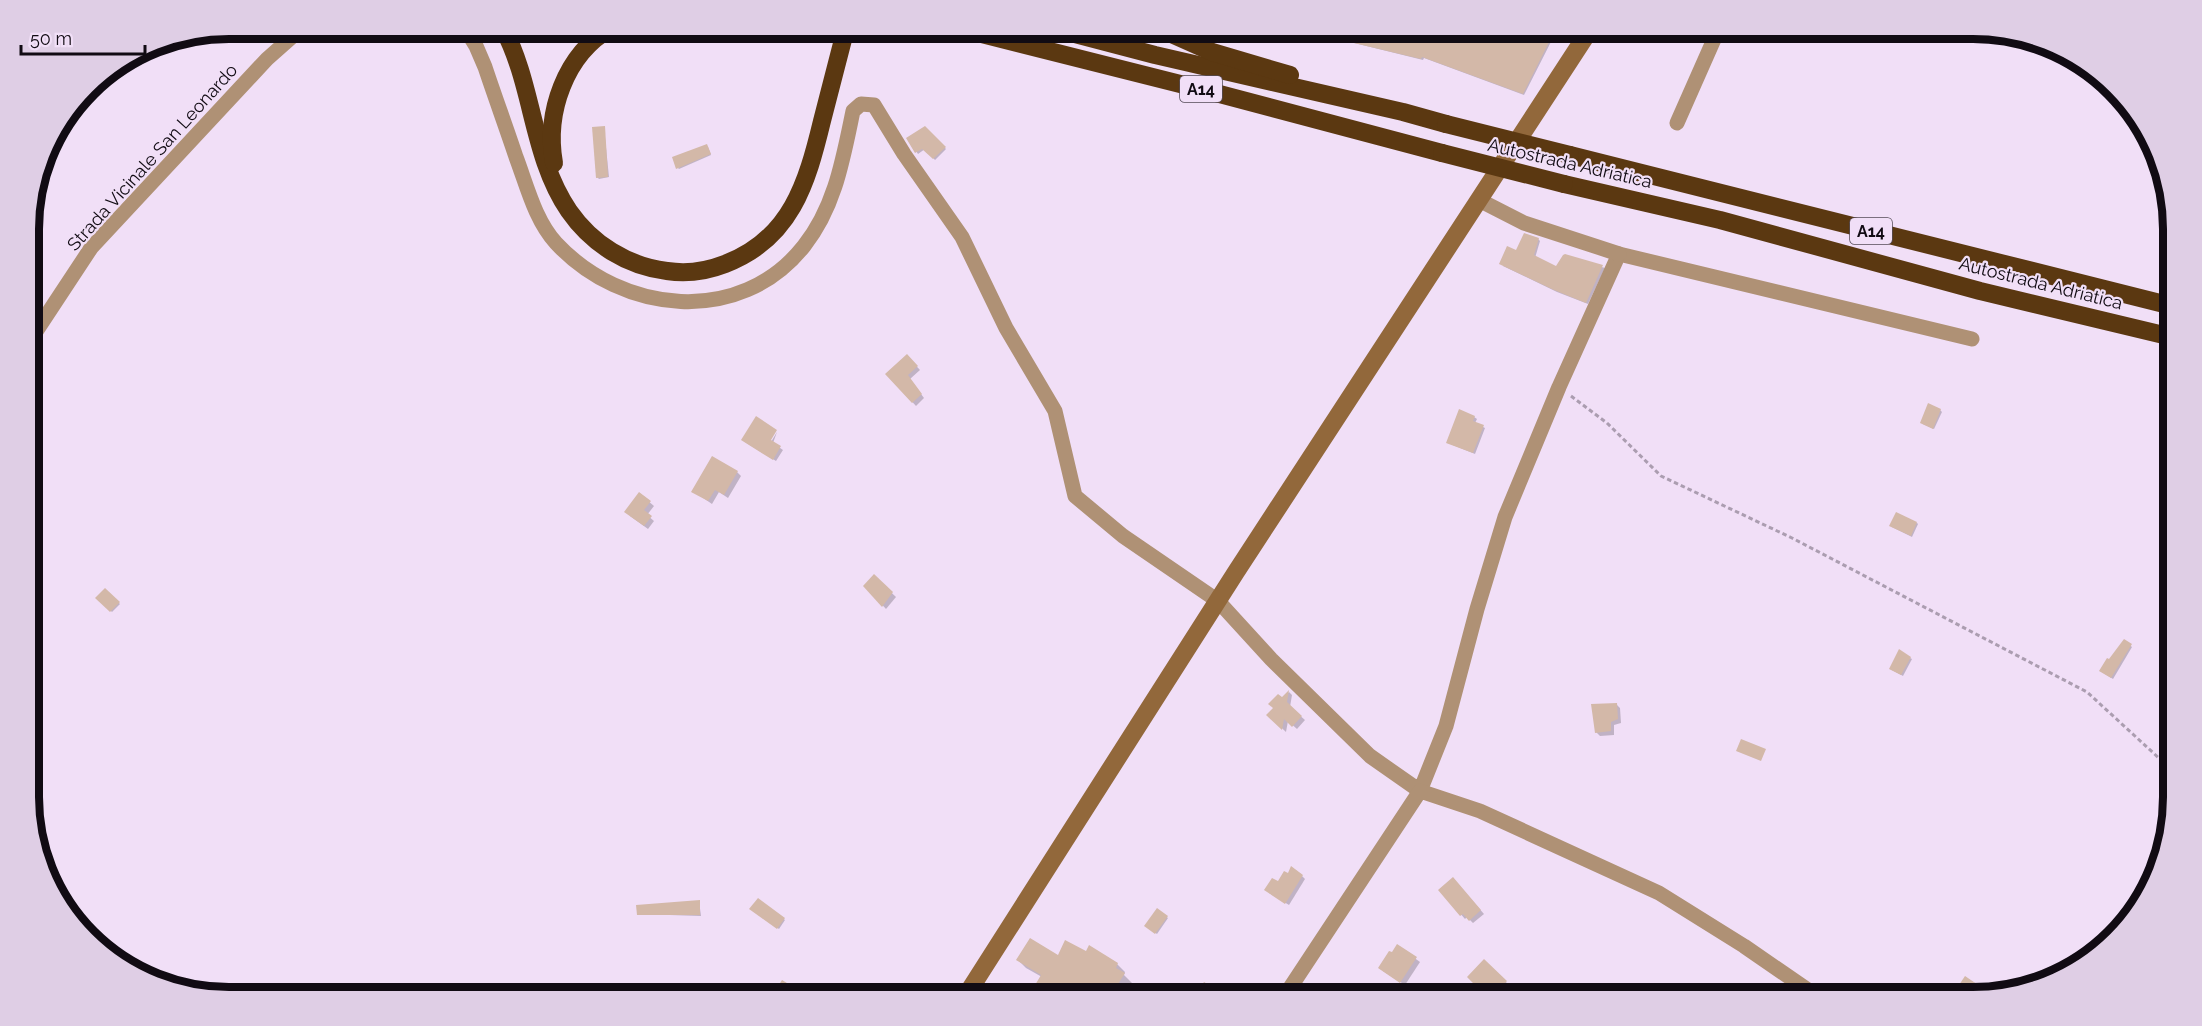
<svg xmlns="http://www.w3.org/2000/svg" width="2202" height="1026" font-family="Raleway,sans-serif">
<style>
.shadow{fill:#0003}
.building{fill:#d3b8a8}
.lines{fill:none;stroke-linecap:round;stroke-linejoin:round}
.path{stroke:#ab9db0;stroke-width:3;stroke-dasharray:4.5 3;stroke-linecap:butt}
.street{stroke:#af9175;stroke-width:15}
.secondary{stroke:#92683b;stroke-width:18}
.highway{stroke:#5b3811;stroke-width:18}
.highway-bridge{stroke:#5b3811;stroke-width:18}
.labels{text-anchor:middle;dominant-baseline:central;stroke-width:4.5;stroke-linejoin:round;paint-order:stroke}
.shield{fill:#f1dff7;stroke:#544b57;stroke-width:1.5}
.shield-label{font-size:16px;font-weight:bold;fill:#110b13}
.street-label{font-size:18px;fill:#110b13;stroke:#f1dff7}
.rim{fill:none;stroke:#110b13;stroke-width:8}
</style>
<rect width="100%" height="100%" fill="#f1dff7"/>
<g class="shadow">
<path d="M1328,28h230l-34,67 -100,-37 -1,2 -97,-24z"/>
<path d="M1804,28h10l-1,4z"/>
<path d="M1814,28h10l-2,4z"/>
<path d="M604,128l5,49 -10,2 -2,-2z"/>
<path d="M925,128l21,21 -11,11 -10,-11 -7,5 -10,-15z"/>
<path d="M708,147l3,8 -32,14 -1,-1z"/>
<path d="M1538,239l2,2 -5,17 22,10 8,-12 40,12 -17,36 -31,-12 -54,-26 13,-14z"/>
<path d="M907,356l13,14 -10,9 14,19 -8,8 -29,-32z"/>
<path d="M1940,410l2,2 -8,17 -11,-5z"/>
<path d="M1474,417l3,2 -2,4 10,5 -10,26 -27,-11z"/>
<path d="M777,432l-4,11 10,7 -7,11 -31,-19 23,5z"/>
<path d="M737,472l4,4 -13,22 -9,-6 -7,12 -19,-13z"/>
<path d="M640,494l14,12 -7,9 7,6 -6,8 -18,-13z"/>
<path d="M1917,523l1,1 -6,13 -20,-10z"/>
<path d="M874,576l22,21 -10,12 -21,-23z"/>
<path d="M105,590l15,14 -8,8 -15,-14z"/>
<path d="M2124,641l8,6 -19,32 -11,-7z"/>
<path d="M1910,658l2,1 -9,17 -11,-6z"/>
<path d="M1289,692l3,3 -2,12 15,13 -8,9 -9,-8 -2,11 -18,-17z"/>
<path d="M1617,705l3,3 1,15 -7,2v10l-14,1 -4,-4z"/>
<path d="M1302,876l3,3 -16,26 -20,-12z"/>
<path d="M1456,882l28,32 -11,9 -6,-6 -2,2 -25,-29z"/>
<path d="M758,900l27,20 -6,9 -28,-20z"/>
<path d="M699,901l2,15 -63,-2z"/>
<path d="M1157,910l11,8 -11,16 -11,-8z"/>
<path d="M1398,946l22,16 -15,23 -22,-14z"/>
<path d="M1086,953l31,11 8,8 -1,3 8,8 -9,14h-23l-2,-1 -2,1h-66l12,-20 -16,-9 -8,-8 40,-3z"/>
<path d="M1484,961l26,25 -11,11h-3l-13,-11 -2,2 -12,-11z"/>
</g>
<g class="building">
<path d="M1316,28h157l13,8 4,-8h66l-33,66 -101,-37 -1,2 -105,-25z"/>
<path d="M605,126l3,51 -12,1 -4,-51z"/>
<path d="M925,126l21,21 -13,12 -11,-10 -7,4 -9,-15z"/>
<path d="M707,144l4,10 -35,15 -4,-12z"/>
<path d="M1524,233l15,5 -5,17 22,11 7,-11 2,-1 38,11 -17,38 -32,-13 -55,-26 8,-18 9,4z"/>
<path d="M907,354l11,12 -10,9 14,19 -10,9 -27,-29z"/>
<path d="M1928,403l13,6 -8,20 -13,-6z"/>
<path d="M1459,409l16,7 -2,5 11,4 -11,28 -27,-10z"/>
<path d="M756,416l21,14 -6,10 10,6 -8,14 -32,-20z"/>
<path d="M712,456l26,15 -14,24 -9,-5 -7,11 -17,-9z"/>
<path d="M639,492l12,9 -7,9 8,6 -8,10 -20,-14z"/>
<path d="M1896,512l21,10 -6,14 -22,-10z"/>
<path d="M874,574l19,18 -11,15 -19,-21z"/>
<path d="M105,588l15,14 -10,10 -15,-14z"/>
<path d="M2124,639l8,5 -21,34 -12,-7 8,-13 2,1z"/>
<path d="M1899,649l12,8 -10,18 -12,-6z"/>
<path d="M1289,690l-2,12 15,14 -10,11 -8,-8 -2,11 -16,-15 7,-7 -5,-4 10,-10 4,3z"/>
<path d="M1617,703l1,16 -7,3v9l-16,2 -4,-29z"/>
<path d="M1741,739l25,10 -5,12 -25,-10z"/>
<path d="M1291,866l12,9 -18,29 -21,-14 8,-12 6,3 6,-10 4,2z"/>
<path d="M1453,877l28,33 -12,11 -6,-7 -3,2 -22,-26z"/>
<path d="M758,898l27,20 -8,11 -28,-20z"/>
<path d="M700,900v15h-63l-1,-10z"/>
<path d="M1157,908l11,8 -13,18 -11,-8z"/>
<path d="M1030,938l28,17 7,-15 21,11 3,-6 29,18 -2,5 9,5 -15,24h-7l-14,-8 -5,8h-56l13,-22 -25,-15z"/>
<path d="M1397,944l20,13 -17,26 -22,-15 11,-17 3,1z"/>
<path d="M1484,959l23,22 -14,15 -15,-12 -2,2 -9,-9z"/>
<path d="M1965,976l28,19 -7,2h-35z"/>
<path d="M782,980l28,17h-39z"/>
<path d="M1204,982l25,15h-35z"/>
</g>
<g class="lines">
<path class="path" d="M1571,396l36,27 54,53 131,62 295,154 86,79"/>
<g class="street">
<path d="M465,28l11,18 9,21c10,30 21,60 31,90 11,29 19,63 40,86 66,71 184,84 248,3 31,-39 39,-87 49,-135l8,-7 13,1 30,49 58,83 44,91 49,83 20,85 48,40 95,65 53,58 99,97 50,35 26,-65 31,-117 28,-92 54,-130 60,-133 353,85"/>
<path d="M1677,123l42,-95"/>
<path d="M1479,200l45,23 95,31"/>
<path d="M29,342l62,-94 176,-189 35,-31"/>
<path d="M1284,997l136,-206 60,20 179,82 85,53 74,51"/>
</g>
<path class="secondary" d="M965,997l271,-425 355,-544"/>
<g class="highway">
<path d="M503,28c31,58 28,127 66,183 23,33 58,55 98,60 19,3 40,0 58,-7 66,-25 82,-81 97,-143 8,-31 16,-62 24,-93"/>
<path d="M958,28l254,64 230,61"/>
<path d="M1052,28l103,27 248,57 43,12"/>
<path d="M1158,28l54,24 78,23"/>
<path d="M1570,155l602,151"/>
<path d="M554,163c-9,-50 11,-109 57,-135"/>
<path d="M1564,184l156,36 260,71 192,46"/>
</g>
<g class="highway-bridge">
<path d="M1446,124l124,31"/>
<path d="M1442,153l122,31"/>
</g>
</g>
<g class="labels">
<g class="shield">
<rect x="1180" y="76" width="42" height="26" rx="4.5"/>
<rect x="1850" y="218" width="42" height="26" rx="4.5"/>
</g>
<g class="shield-label">
<text x="1201" y="89">A14</text>
<text x="1871" y="231">A14</text>
</g>
<g class="street-label">
<text transform="translate(152 157) rotate(-48)">Strada Vicinale San Leonardo</text>
<text transform="translate(1570 163) rotate(13)">Autostrada Adriatica</text>
<text transform="translate(2041 283) rotate(14)">Autostrada Adriatica</text>
</g>
</g>
<path d="M0 0H2202V1026H0ZM229 39H1973A190 190 0 0 1 2163 229V797A190 190 0 0 1 1973 987H229A190 190 0 0 1 39 797V229A190 190 0 0 1 229 39Z" fill="#dfcee5" fill-rule="evenodd"/>
<path class="rim" d="M229 39H1973A190 190 0 0 1 2163 229V797A190 190 0 0 1 1973 987H229A190 190 0 0 1 39 797V229A190 190 0 0 1 229 39Z"/>
<path d="M21 45v9h124v-9" fill="none" stroke="#110b13" stroke-width="3"/>
<text x="30" y="45" font-size="18" fill="#110b13" stroke="#f1dff7" stroke-width="4.5" paint-order="stroke">50 m</text>
</svg>
